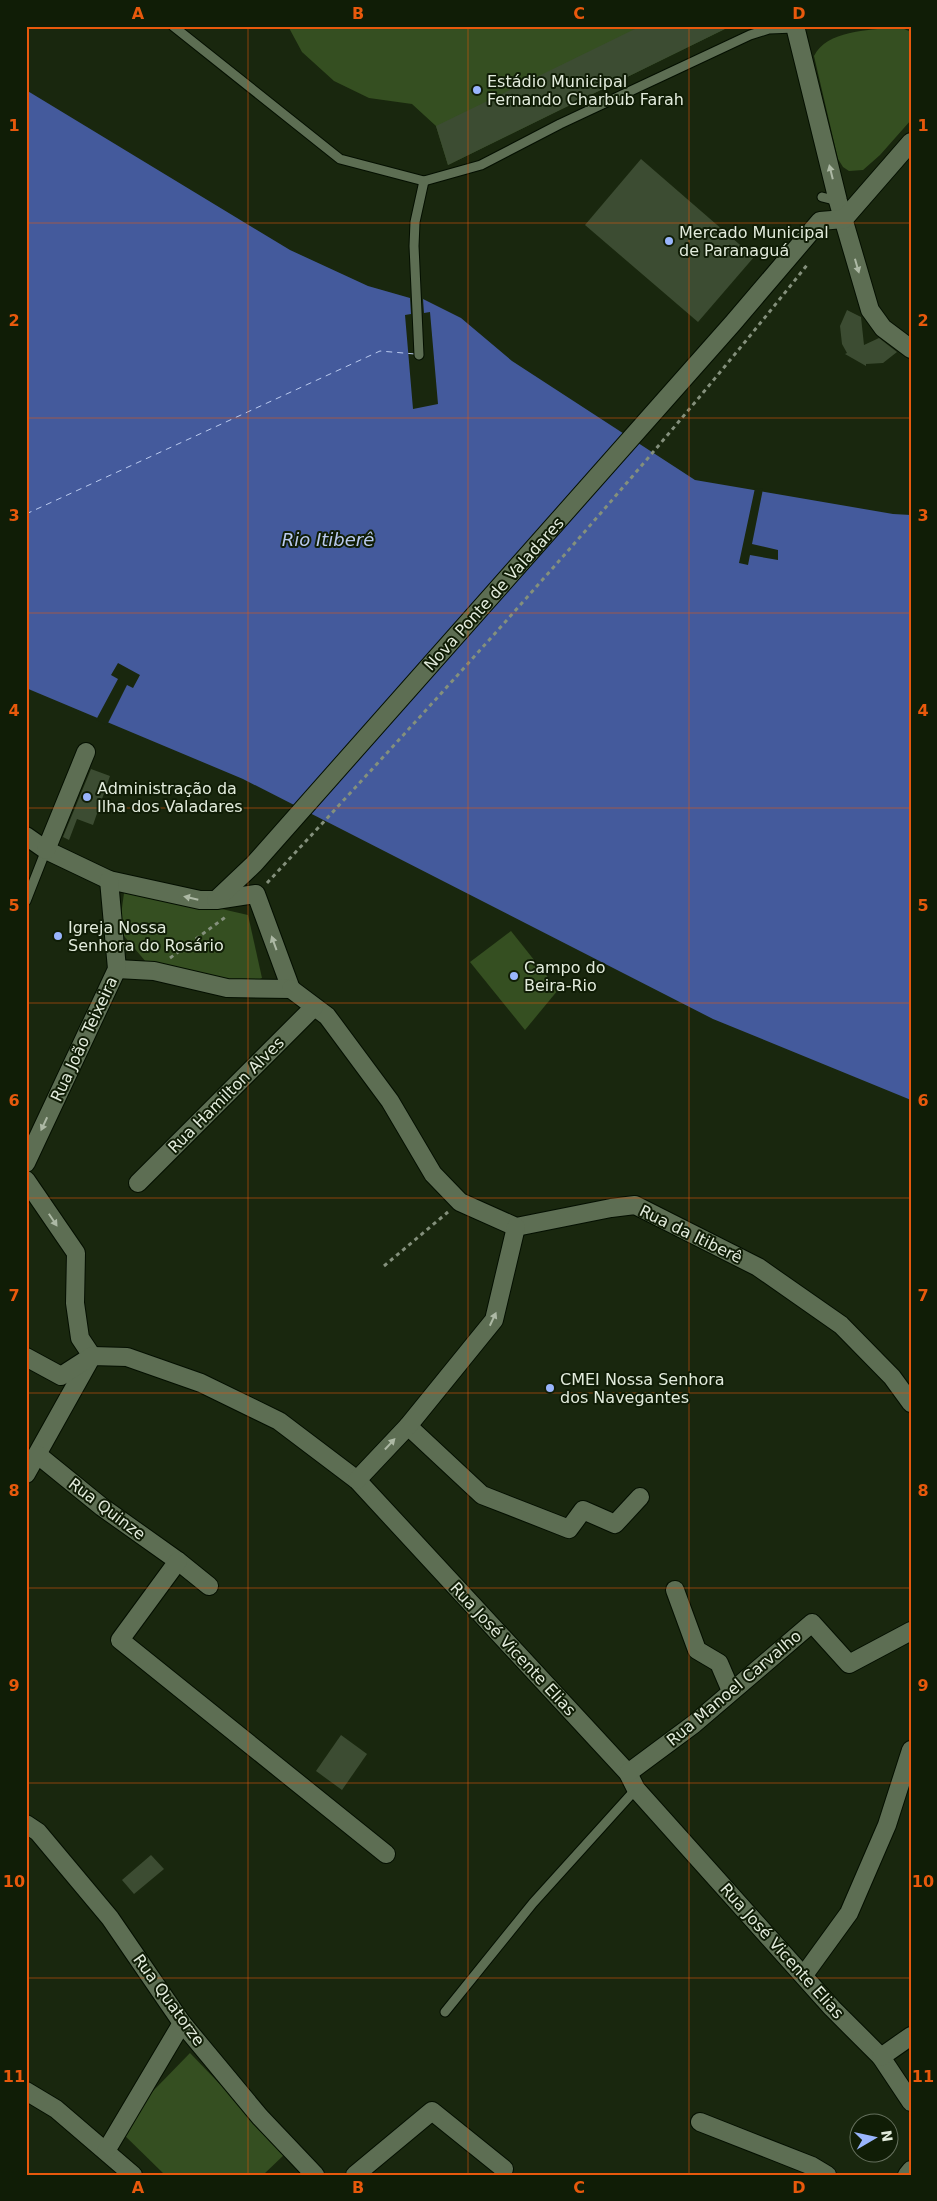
<svg xmlns="http://www.w3.org/2000/svg" width="937" height="2201" font-family="'DejaVu Sans',sans-serif">
<style>
.green{fill:#354f21}
.water{fill:#445a9c}
.pier{fill:#19270e}
.lines{fill:none;stroke-linecap:round;stroke-linejoin:round}
.ferry{stroke:#bacaef;stroke-width:1;stroke-dasharray:6 5;stroke-linecap:butt}
.building{fill:#3c4c32}
.lane-casing{stroke:#040f00;stroke-width:11}
.street-casing{stroke:#040f00;stroke-width:20}
.path{stroke:#84907c;stroke-width:3;stroke-dasharray:4 4;stroke-linecap:butt}
.lane{stroke:#5d6e53;stroke-width:9}
.street{stroke:#5d6e53;stroke-width:18}
.oneway{fill:#adb9a5}
.grid{fill:none;stroke:#e8590c;stroke-width:1;stroke-opacity:0.55}
.poi-dot{fill:#99b5fd;stroke:#101d06;stroke-width:2}
.labels{text-anchor:middle;dominant-baseline:central;stroke-width:4;stroke-linejoin:round;paint-order:stroke}
.poi-label{font-size:16px;fill:#e2ebdc;stroke:#101d06;text-anchor:start}
.street-label{font-size:16px;fill:#e2ebdc;stroke:#101d06}
.water-label{font-size:18px;font-style:italic;fill:#bacaef;stroke:#101d06}
.neatline{fill:none;stroke:#e8590c;stroke-width:2}
.grid-label{font-size:16px;text-anchor:middle;font-weight:bold;fill:#e8590c}
</style>
<rect width="100%" height="100%" fill="#19270e"/>
<g class="green">
<path d="M288,26h443l-283,139 -12,-39 -24,-22 -43,-6 -35,-17 -32,-29z"/>
<path d="M893,27l9,1 9,4v88l-31,35 -17,15 -14,1 -6,-4 -5,-8 -24,-103c13,-26 54,-25 79,-29z"/>
<path d="M124,893l32,1 92,21 14,63 -16,8 -43,-4 -57,-20 -27,-32z"/>
<path d="M511,931l47,59 -33,40 -55,-68z"/>
<path d="M190,2053l96,100 -23,22h-98l-48,-47z"/>
</g>
<path class="water" d="M26,90l264,160 78,36 42,12 13,1 38,19 51,43 183,119 198,34 18,1v585l-198,-81 -470,-240 -217,-91z"/>
<g class="pier">
<path d="M410,298l13,1 1,14 6,-1 8,92 -25,5 -8,-94 6,-1z"/>
<path d="M755,488l8,1 -11,55 26,6v10l-28,-5 -2,10 -9,-2z"/>
<path d="M118,663l22,12 -7,13 -6,-3 -20,40 -11,-5 22,-41 -7,-4z"/>
</g>
<g class="lines">
<path class="ferry" d="M26,514l354,-163 35,3"/>
</g>
<g class="building">
<path d="M641,26h90l-283,139 -12,-39z"/>
<path d="M641,159l113,98 -56,65 -113,-97z"/>
<path d="M847,310l14,7 3,28 15,-7 18,14 -14,11 -17,1v2l-21,-12 2,-1 -5,-9 -2,-18z"/>
<path d="M91,769l19,7 -17,49 -16,-6 -8,21 -6,-3z"/>
<path d="M341,1735l26,19 -25,36 -26,-19z"/>
<path d="M151,1855l13,14 -30,25 -12,-14z"/>
</g>
<g class="lines">
<defs>
<g id="lane">
<path d="M173,26l167,133 84,22 57,-16 79,-41 190,-89 19,-6 26,-1"/>
<path d="M822,197l16,4"/>
<path d="M419,355l-5,-109 1,-24 9,-41"/>
<path d="M26,901l20,-51"/>
<path d="M445,2012l88,-109 103,-114"/>
</g>
<g id="street">
<path d="M795,26l43,175 32,109 13,18 28,21"/>
<path d="M26,836l20,14 63,30 91,20h16l40,-6 35,95"/>
<path d="M46,850l40,-98"/>
<path d="M216,900l38,-36 479,-541 87,-102 24,-2 67,-77"/>
<path d="M117,969l37,2 73,17 64,1"/>
<path d="M291,989l36,27 63,85 43,73 27,28 56,25 95,-19 24,-3 123,62 83,58 51,52 19,26"/>
<path d="M26,1163l91,-194 -8,-89"/>
<path d="M26,1180l50,73 -1,50 5,35 12,18 -66,118"/>
<path d="M138,1183l176,-176"/>
<path d="M26,1357l35,19 31,-20 35,1 74,26 78,38 78,59 271,293 8,16 196,219 49,49 30,45"/>
<path d="M408,1426l74,69 87,34 14,-19 32,14 25,-27"/>
<path d="M38,1455l64,52 76,54 31,25"/>
<path d="M357,1480l51,-54 86,-106 22,-93"/>
<path d="M178,1561l-58,79 266,214"/>
<path d="M675,1590l22,60 22,13 12,28"/>
<path d="M628,1773l66,-49 118,-101 37,41 62,-33"/>
<path d="M26,1824l12,8 72,86 72,105 78,94 55,58"/>
<path d="M804,1975l45,-62 38,-88 24,-75"/>
<path d="M881,2057l30,-21"/>
<path d="M26,2091l30,18 77,66"/>
<path d="M700,2122l112,44 15,9"/>
<path d="M106,2151l76,-128"/>
<path d="M355,2175l77,-64 72,58"/>
<path d="M907,2175l4,-5"/>
</g>
</defs>
<use href="#lane" class="lane-casing"/>
<use href="#street" class="street-casing"/>
<g class="path">
<path d="M267,883c186,-200 370,-404 540,-618"/>
<path d="M170,958l57,-42"/>
<path d="M384,1266l64,-54"/>
</g>
<use href="#lane" class="lane"/>
<use href="#street" class="street"/>
</g>
<defs><path id="oneway-solid" d="M-6-.8H1V-3.2L6.5 0L1 3.2V.8H-6Z" transform="scale(1.25)"/></defs>
<g class="oneway">
<use href="#oneway-solid" transform="translate(831 172) rotate(-104)"/>
<use href="#oneway-solid" transform="translate(857 266) rotate(74)"/>
<use href="#oneway-solid" transform="translate(191 898) rotate(-167)"/>
<use href="#oneway-solid" transform="translate(274 943) rotate(-110)"/>
<use href="#oneway-solid" transform="translate(44 1124) rotate(115)"/>
<use href="#oneway-solid" transform="translate(53 1220) rotate(56)"/>
<use href="#oneway-solid" transform="translate(493 1319) rotate(-65)"/>
<use href="#oneway-solid" transform="translate(390 1444) rotate(-47)"/>
</g>
<path class="grid" d="M248,26v2149M468,26v2149M689,26v2149M26,223h885M26,418h885M26,613h885M26,808h885M26,1003h885M26,1198h885M26,1393h885M26,1588h885M26,1783h885M26,1978h885"/>
<g class="poi-dot">
<circle cx="477" cy="90" r="5"/>
<circle cx="669" cy="241" r="5"/>
<circle cx="87" cy="797" r="5"/>
<circle cx="58" cy="936" r="5"/>
<circle cx="514" cy="976" r="5"/>
<circle cx="550" cy="1388" r="5"/>
</g>
<g class="labels">
<g class="poi-label">
<text x="487" y="81">Estádio Municipal<tspan x="487" dy="18">Fernando Charbub Farah</tspan></text>
<text x="679" y="232">Mercado Municipal<tspan x="679" dy="18">de Paranaguá</tspan></text>
<text x="97" y="788">Administração da<tspan x="97" dy="18">Ilha dos Valadares</tspan></text>
<text x="68" y="927">Igreja Nossa<tspan x="68" dy="18">Senhora do Rosário</tspan></text>
<text x="524" y="967">Campo do<tspan x="524" dy="18">Beira-Rio</tspan></text>
<text x="560" y="1379">CMEI Nossa Senhora<tspan x="560" dy="18">dos Navegantes</tspan></text>
</g>
<g class="street-label">
<text transform="translate(494 594) rotate(-48)">Nova Ponte de Valadares</text>
<text transform="translate(84 1039) rotate(-65)">Rua João Teixeira</text>
<text transform="translate(226 1095) rotate(-45)">Rua Hamilton Alves</text>
<text transform="translate(691 1234) rotate(26)">Rua da Itiberê</text>
<text transform="translate(107 1509) rotate(37)">Rua Quinze</text>
<text transform="translate(513 1649) rotate(47)">Rua José Vicente Elias</text>
<text transform="translate(734 1688) rotate(-40)">Rua Manoel Carvalho</text>
<text transform="translate(782 1951) rotate(48)">Rua José Vicente Elias</text>
<text transform="translate(169 2000) rotate(54)">Rua Quatorze</text>
</g>
<g class="water-label">
<text x="328" y="539">Rio Itiberê</text>
</g>
</g>
<rect width="937" height="2201" fill="none" stroke="#101d06" stroke-width="55"/>
<g transform="translate(874 2138) rotate(81)"><circle r="24" fill="#101d06" stroke="#646f5c"/>
<path d="M0-4L9 19L0 12L-9 19Z" fill="#99b5fd"/>
<text y="-8" font-size="14" font-weight="bold" text-anchor="middle" fill="#e2ebdc">N</text>
</g>
<rect x="28" y="28" width="882" height="2146" class="neatline"/>
<g class="grid-label">
<text x="138" y="19">A</text>
<text x="358" y="19">B</text>
<text x="579" y="19">C</text>
<text x="799" y="19">D</text>
<text x="14" y="131">1</text>
<text x="923" y="131">1</text>
<text x="14" y="326">2</text>
<text x="923" y="326">2</text>
<text x="14" y="521">3</text>
<text x="923" y="521">3</text>
<text x="14" y="716">4</text>
<text x="923" y="716">4</text>
<text x="14" y="911">5</text>
<text x="923" y="911">5</text>
<text x="14" y="1106">6</text>
<text x="923" y="1106">6</text>
<text x="14" y="1301">7</text>
<text x="923" y="1301">7</text>
<text x="14" y="1496">8</text>
<text x="923" y="1496">8</text>
<text x="14" y="1691">9</text>
<text x="923" y="1691">9</text>
<text x="14" y="1887">10</text>
<text x="923" y="1887">10</text>
<text x="14" y="2082">11</text>
<text x="923" y="2082">11</text>
<text x="138" y="2193">A</text>
<text x="358" y="2193">B</text>
<text x="579" y="2193">C</text>
<text x="799" y="2193">D</text>
</g>
</svg>
